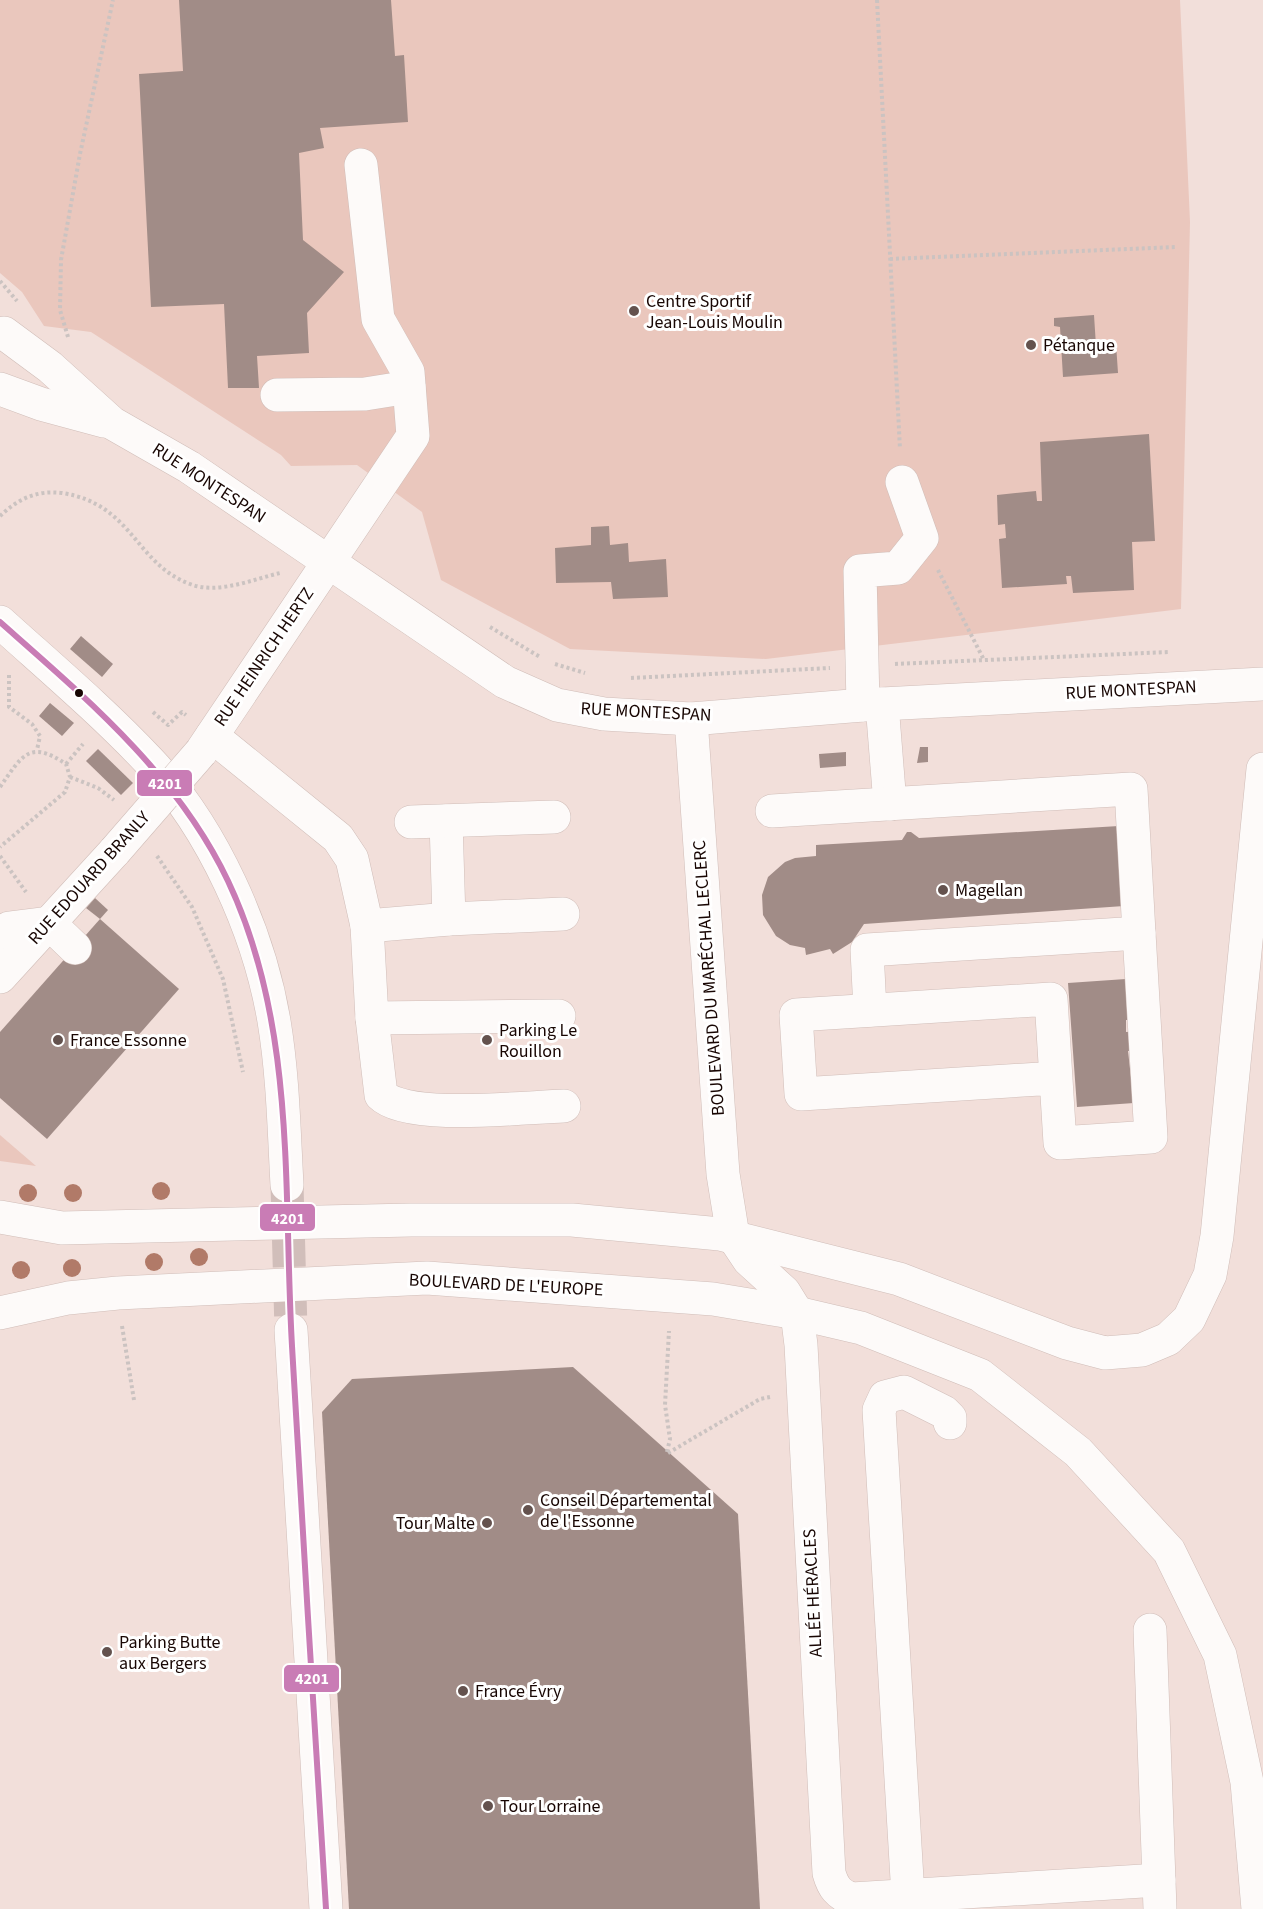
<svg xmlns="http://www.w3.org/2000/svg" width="1263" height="1909" font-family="'Source Sans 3',sans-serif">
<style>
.green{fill:#eac7bd}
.building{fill:#a18c87}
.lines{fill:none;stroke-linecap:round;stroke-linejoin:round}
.minor-tunnel{stroke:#d1beba;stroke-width:33;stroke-dasharray:33 16;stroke-linecap:butt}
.minor-casing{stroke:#d0bdb8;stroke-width:34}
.major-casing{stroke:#d0bdb8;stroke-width:34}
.path{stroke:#cbc3c1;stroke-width:4;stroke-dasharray:3 3;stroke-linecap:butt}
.minor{stroke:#fdfaf9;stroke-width:33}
.major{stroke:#fdfaf9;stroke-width:33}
.minor-bridge-casing{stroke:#d0bdb8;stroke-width:34;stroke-linecap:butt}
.minor-bridge{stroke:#fdfaf9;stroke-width:33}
.bus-1-casing{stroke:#fff;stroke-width:10}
.bus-1{stroke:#c97cb5;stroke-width:6}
.tree{fill:#b17a68}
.poi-dot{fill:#64524e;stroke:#fff;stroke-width:2}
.bus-dot{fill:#180603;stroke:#fff;stroke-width:2}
.labels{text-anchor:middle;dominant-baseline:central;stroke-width:6;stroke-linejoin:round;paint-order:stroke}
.poi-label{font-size:18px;fill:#180603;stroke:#fff;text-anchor:start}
.street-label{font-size:18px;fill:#180603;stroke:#fff}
.line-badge{stroke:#fff;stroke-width:2}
.badge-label{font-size:16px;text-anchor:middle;font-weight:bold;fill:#fff}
</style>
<rect width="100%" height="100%" fill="#f2dfda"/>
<g class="green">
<path d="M0,0h1180l10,222 -9,387 -415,50 -196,-10 -129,-69 -19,-68 -65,-47 -66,1 -10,-11 -190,-123 -47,-6 -22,-34 -22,-19z"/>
<path d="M0,1135l36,31 -36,-5z"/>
</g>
<g class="building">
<path d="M179,0h212l4,56 9,-1 4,67 -88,6 4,20 -25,5 4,87 41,32 -37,41 2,40 -52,3 2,32h-31l-4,-84 -73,3 -12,-233 44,-3z"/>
<path d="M1094,315l2,31 20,-2 2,29 -55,4 -3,-50 -6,-1v-8z"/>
<path d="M1149,434l6,107 -23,1 2,48 -61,3 -2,-17h-5l1,8 -65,4 -3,-49 7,-1 -1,-14 -7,1 -1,-30 39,-4 1,10h5l-2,-59z"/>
<path d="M609,526l1,19 18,-2 1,19 37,-3 2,38 -55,2 -2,-17 -55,1 -1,-35 36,-3v-18z"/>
<path d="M81,636l32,28 -11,13 -32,-28z"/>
<path d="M50,703l24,20 -12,13 -23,-20z"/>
<path d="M920,747h8v15l-11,1z"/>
<path d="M98,749l35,34 -12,12 -35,-34z"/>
<path d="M846,752v14l-26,2 -1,-14z"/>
<path d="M1119,826l5,80 -260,18 -12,18 -19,12 -3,-5 -24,6 -1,-7 -15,-3 -14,-9 -13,-21 -1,-20 6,-18 17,-15 10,-4 21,-2v-11l86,-5 5,-8h4l8,6z"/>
<path d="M95,898l13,12 -8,9 -14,-11z"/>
<path d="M100,919l79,70 -132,150 -47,-41v-66z"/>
<path d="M1126,979l3,41h-3v12l16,-1 1,19 -15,1 6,52 -57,4 -9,-124z"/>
<path d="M573,1367l165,147 22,395h-411l-27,-497 30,-33z"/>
</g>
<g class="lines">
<path class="minor-tunnel" d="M287,1185l4,145"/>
<defs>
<g id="minor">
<path d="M4,333l46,34 62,56 77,44 316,215 52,23 47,9 87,5 172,-14 400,-21"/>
<path d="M0,389l41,15 63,17"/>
<path d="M277,395l88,-1 44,-7"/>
<path d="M0,622c51,46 103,90 150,140 63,67 109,170 124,259 9,54 10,110 13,164"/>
<path d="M882,704l8,100"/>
<path d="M863,705l-3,-134 38,-3 24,-30 -20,-56"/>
<path d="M691,719l32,455 10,62 16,24 35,32 13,21 4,32 28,528c4,14 9,21 23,26l307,-19"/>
<path d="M212,736l126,102 14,21 15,67 82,-7 114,-5"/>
<path d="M201,752l212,-316 -5,-64 -30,-53 -17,-154"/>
<path d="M772,811l359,-22 8,144 -272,17 3,60"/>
<path d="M446,821l3,98"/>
<path d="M411,822l143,-5"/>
<path d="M367,926l5,92 9,77c26,26 144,12 183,11"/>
<path d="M0,937l9,-9 40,-5 26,25"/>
<path d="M0,977l115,-126"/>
<path d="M372,1018l187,-2"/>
<path d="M1056,1078l-255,16 -5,-79 255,-16 9,144 91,-6 -12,-204"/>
<path d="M291,1330l35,579"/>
<path d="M1150,1630l10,279"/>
<path d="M908,1896l-29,-486 6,-13 19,-5 40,20 6,6v5"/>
</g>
<g id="major">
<path d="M0,1217l62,11 349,-8h161l148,14 179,45 168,64 38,10 37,-3 26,-11 21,-20 21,-44 7,-39 46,-467"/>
<path d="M0,1313l68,-15 50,-5 309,-15 286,21 84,14 64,15 119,47 98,77 91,99 51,104 27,127 11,127"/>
</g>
</defs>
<use href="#minor" class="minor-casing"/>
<use href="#major" class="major-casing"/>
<g class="path">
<path d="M877,0l23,449"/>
<path d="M890,259l285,-12"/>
<path d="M0,281l17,20"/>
<path d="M68,337l-8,-27 1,-50 19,-106 33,-154"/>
<path d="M0,516c18,-17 36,-26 62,-23 71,11 73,71 128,91 27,11 64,-5 90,-11"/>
<path d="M938,570l46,90"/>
<path d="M490,627l50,30"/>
<path d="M555,664l30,9"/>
<path d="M895,664l274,-12"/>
<path d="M9,675v32l23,17 8,12 -3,14"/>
<path d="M631,678l199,-10"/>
<path d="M153,712l15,13 14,-13 4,3"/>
<path d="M66,764l17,-20"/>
<path d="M70,777l28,11 16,12"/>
<path d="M0,787c22,-31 29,-48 66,-23l4,13 -5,15 -65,55"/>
<path d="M0,856l26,36"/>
<path d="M157,856l35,51 31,72 20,93"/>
<path d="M122,1326l12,74"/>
<path d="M667,1452l3,-13 -5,-34 4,-74"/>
<path d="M668,1453l92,-54 10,-2"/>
</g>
<use href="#minor" class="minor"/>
<use href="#major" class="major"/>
<defs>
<path id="minor-bridge" d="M115,851l86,-99"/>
</defs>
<use href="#minor-bridge" class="minor-bridge-casing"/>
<use href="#minor-bridge" class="minor-bridge"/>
<defs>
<path id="bus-1" d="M0,622c86,76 178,153 228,259 69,146 55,309 64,465 10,188 23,375 34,563"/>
</defs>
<use href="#bus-1" class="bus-1-casing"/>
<use href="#bus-1" class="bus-1"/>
</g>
<g class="tree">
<circle cx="161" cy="1191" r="9"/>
<circle cx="28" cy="1193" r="9"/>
<circle cx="73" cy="1193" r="9"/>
<circle cx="199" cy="1257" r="9"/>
<circle cx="154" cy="1262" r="9"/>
<circle cx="72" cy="1268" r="9"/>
<circle cx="21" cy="1270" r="9"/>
</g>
<g class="poi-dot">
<circle cx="634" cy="311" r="6"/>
<circle cx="1031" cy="345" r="6"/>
<circle cx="943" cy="890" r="6"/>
<circle cx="58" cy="1040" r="6"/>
<circle cx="487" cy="1040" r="6"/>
<circle cx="528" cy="1510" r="6"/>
<circle cx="487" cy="1523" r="6"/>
<circle cx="107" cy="1652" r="6"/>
<circle cx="463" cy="1691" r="6"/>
<circle cx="488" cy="1806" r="6"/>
</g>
<circle class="bus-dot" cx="79" cy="693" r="5"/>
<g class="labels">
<g class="poi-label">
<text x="646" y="301">Centre Sportif<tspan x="646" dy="21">Jean-Louis Moulin</tspan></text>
<text x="1043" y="345">Pétanque</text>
<text x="955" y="890">Magellan</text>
<text x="499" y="1030">Parking Le<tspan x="499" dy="21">Rouillon</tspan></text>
<text x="70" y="1040">France Essonne</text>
<text x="540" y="1500">Conseil Départemental<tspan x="540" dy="21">de l'Essonne</tspan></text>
<text x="475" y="1523" text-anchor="end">Tour Malte</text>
<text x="119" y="1642">Parking Butte<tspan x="119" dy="21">aux Bergers</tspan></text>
<text x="475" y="1691">France Évry</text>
<text x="500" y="1806">Tour Lorraine</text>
</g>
<g class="street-label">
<text transform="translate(209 483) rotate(33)">RUE MONTESPAN</text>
<text transform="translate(264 657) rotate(-56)">RUE HEINRICH HERTZ</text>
<text transform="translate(1131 690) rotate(-3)">RUE MONTESPAN</text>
<text transform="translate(646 712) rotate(3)">RUE MONTESPAN</text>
<text transform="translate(89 878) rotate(-48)">RUE EDOUARD BRANLY</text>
<text transform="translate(709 978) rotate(-94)">BOULEVARD DU MARÉCHAL LECLERC</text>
<text transform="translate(506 1285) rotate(3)">BOULEVARD DE L'EUROPE</text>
<text transform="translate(813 1593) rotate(-93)">ALLÉE HÉRACLES</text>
</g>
</g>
<g class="line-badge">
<rect x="136" y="769" width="57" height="28" rx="6" fill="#c97cb5"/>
<rect x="259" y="1203" width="57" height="29" rx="6" fill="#c97cb5"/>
<rect x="283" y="1664" width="57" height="29" rx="6" fill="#c97cb5"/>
</g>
<g class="badge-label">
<text x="165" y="789">4201</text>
<text x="288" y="1224">4201</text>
<text x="312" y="1684">4201</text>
</g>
</svg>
